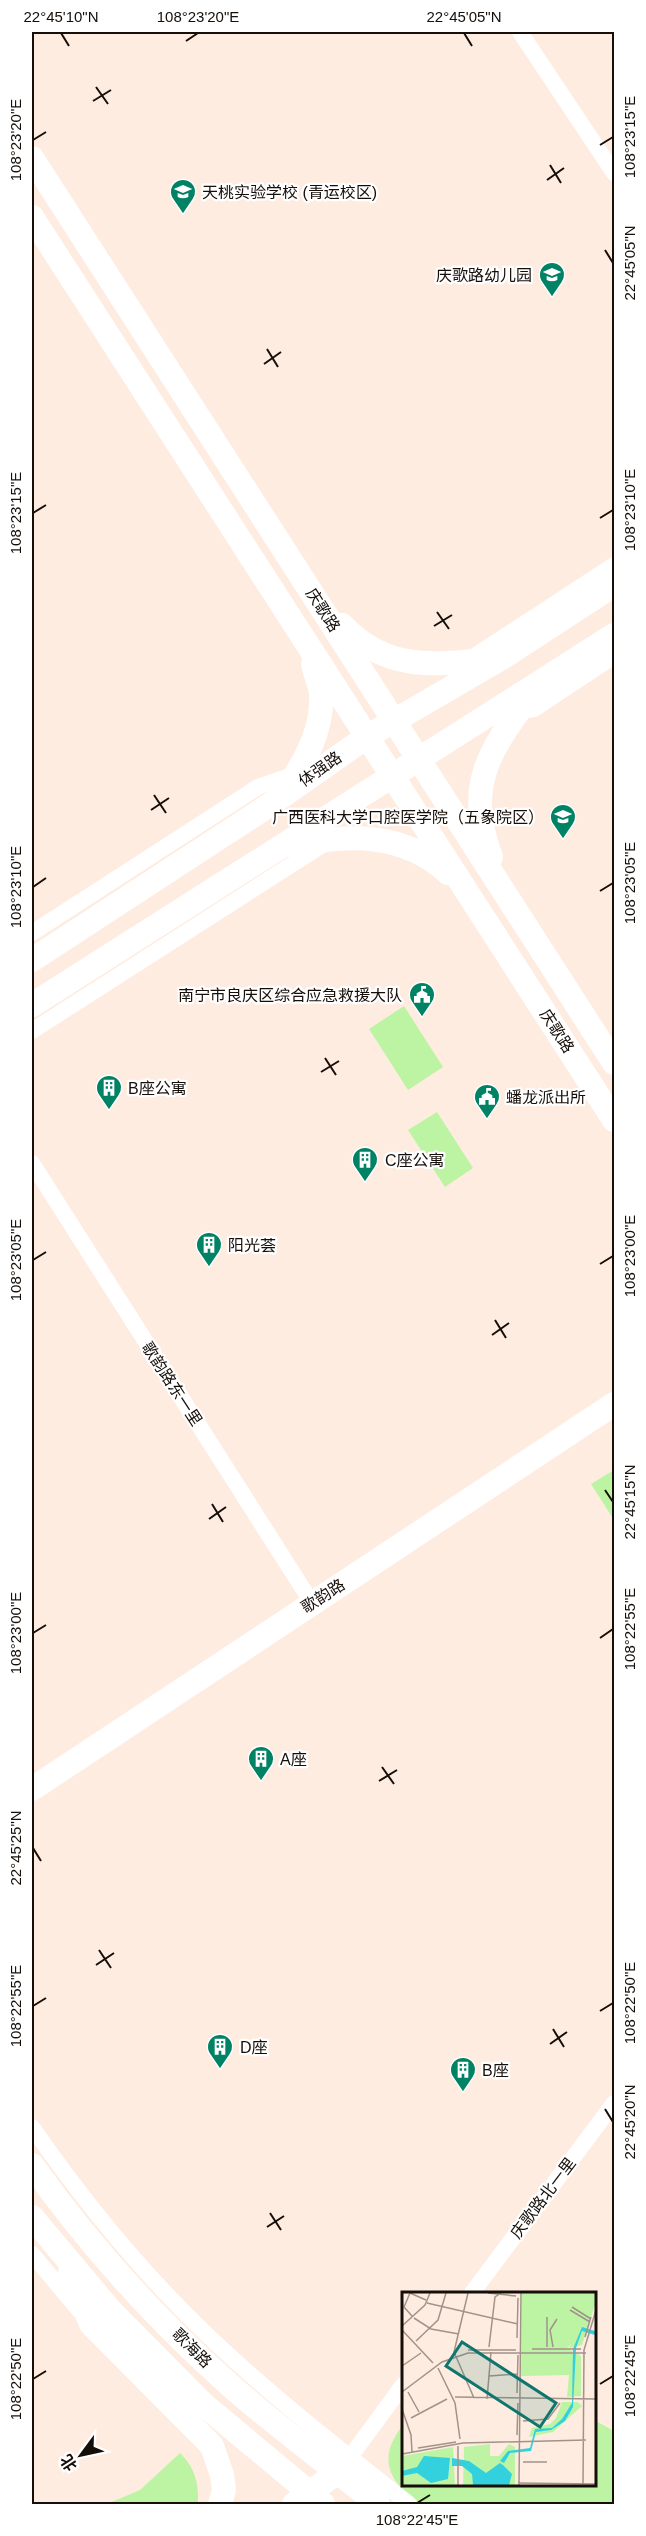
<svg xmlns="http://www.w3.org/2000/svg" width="646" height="2536" font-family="Arial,'Noto Sans SC',sans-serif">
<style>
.green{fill:#bdf4a4}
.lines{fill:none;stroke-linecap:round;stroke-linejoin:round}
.street{stroke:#fff;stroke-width:16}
.secondary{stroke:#fff;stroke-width:24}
.ticks{fill:none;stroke:#150e09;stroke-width:2}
.labels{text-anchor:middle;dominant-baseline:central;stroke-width:4.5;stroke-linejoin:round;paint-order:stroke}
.poi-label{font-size:16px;fill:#150e09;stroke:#fff;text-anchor:start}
.street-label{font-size:16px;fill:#150e09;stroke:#fff}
.inset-road{fill:none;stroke:#a1938a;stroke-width:1.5}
.view{fill:#0f766e;fill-opacity:0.15;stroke:#0f766e;stroke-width:3}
.inset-edge{fill:none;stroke:#150e09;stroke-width:3}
.neatline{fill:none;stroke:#150e09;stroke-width:2}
.ticks-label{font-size:15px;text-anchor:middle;fill:#150e09}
</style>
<rect width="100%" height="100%" fill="#feece0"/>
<g class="green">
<path d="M404,1006l39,61 -35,23 -39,-61z"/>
<path d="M437,1112l36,56 -28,19 -37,-57z"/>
<path d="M614,1470v50l-23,-36z"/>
<path d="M594,2420l20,11v73h-192c-33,-21 -46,-45 -19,-79v59h191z"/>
<path d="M180,2453c15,15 19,30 18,51h-91l33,-14z"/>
</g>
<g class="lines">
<g class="street">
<path d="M520,32l94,141"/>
<path d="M470,659l144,-94"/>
<path d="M514,713l20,-4 80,-53"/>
<path d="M32,933l226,-146 40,-14"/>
<path d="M32,1031l295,-189"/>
<path d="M32,1163l280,440"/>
<path d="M32,2127c50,72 105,140 169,202 65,63 137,119 208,175"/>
<path d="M32,2254l47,56"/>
<path d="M472,2293l142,-190"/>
<path d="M345,2464l58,-79"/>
</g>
<g class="secondary">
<path d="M32,158l582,905"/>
<path d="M32,217l582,903"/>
<path d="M342,625c45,47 92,40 151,34"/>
<path d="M286,788c19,-25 37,-60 35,-92 0,-10 -6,-22 -8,-32"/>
<path d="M292,845c56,-11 112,-13 156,28"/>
<path d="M491,857c-26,-70 -3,-105 38,-160"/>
<path d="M32,960l242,-158 94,-66 134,-78 112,-73"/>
<path d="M32,1005l582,-370"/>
<path d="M32,1789l582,-385"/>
<path d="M32,2165c55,77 120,150 190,213 49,45 104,84 156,126"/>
<path d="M32,2217l78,93 93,94 120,100"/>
<path d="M70,2273l21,51 121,122 10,29 2,15 -4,14"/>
<path d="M294,2504l44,-32"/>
</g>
</g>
<path class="ticks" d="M61,33l8,13M464,33l8,13M186,41l12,-8M96,87l12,17M93,101l18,-11M33,140l13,-8M600,145l13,-8M550,165l11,18M547,180l17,-12M605,250l8,13M267,349l11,18M264,364l17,-12M33,513l13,-8M600,518l13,-8M437,612l12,17M434,626l18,-11M154,795l12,18M151,810l18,-12M33,887l13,-9M600,891l13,-8M325,1058l11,17M321,1072l18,-11M33,1260l13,-8M600,1264l13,-8M495,1320l11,18M492,1335l17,-12M605,1490l8,12M212,1504l11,18M209,1519l17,-12M33,1633l13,-8M600,1638l13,-9M382,1767l12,17M379,1781l18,-11M33,1848l8,13M99,1950l12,18M96,1965l18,-12M33,2006l13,-8M600,2011l13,-8M553,2029l11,18M550,2044l17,-12M605,2109l8,13M270,2213l11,17M267,2227l17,-11M33,2379l13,-8M600,2384l13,-8M417,2503l13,-8"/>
<defs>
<symbol id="school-pin" viewBox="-11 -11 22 30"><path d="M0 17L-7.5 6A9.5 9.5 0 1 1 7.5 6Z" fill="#008264" stroke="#fff"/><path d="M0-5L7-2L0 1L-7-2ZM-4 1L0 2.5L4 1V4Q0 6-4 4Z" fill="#fff"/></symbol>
<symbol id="university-pin" viewBox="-11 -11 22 30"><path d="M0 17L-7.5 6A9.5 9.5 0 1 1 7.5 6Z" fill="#008264" stroke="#fff"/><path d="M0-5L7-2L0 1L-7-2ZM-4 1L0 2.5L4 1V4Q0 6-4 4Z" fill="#fff"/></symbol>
<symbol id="civic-pin" viewBox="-11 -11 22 30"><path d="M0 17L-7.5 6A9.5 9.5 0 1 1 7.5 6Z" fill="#008264" stroke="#fff"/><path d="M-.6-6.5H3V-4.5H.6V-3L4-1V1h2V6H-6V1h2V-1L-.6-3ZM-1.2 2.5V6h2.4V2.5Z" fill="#fff"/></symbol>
<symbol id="building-pin" viewBox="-11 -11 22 30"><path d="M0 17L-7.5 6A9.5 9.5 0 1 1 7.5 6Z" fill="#008264" stroke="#fff"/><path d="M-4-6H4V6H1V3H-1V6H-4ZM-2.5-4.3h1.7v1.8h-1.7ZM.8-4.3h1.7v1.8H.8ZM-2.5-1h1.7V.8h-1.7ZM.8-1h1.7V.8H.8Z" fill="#fff"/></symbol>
</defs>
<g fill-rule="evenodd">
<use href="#school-pin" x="168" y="177" width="30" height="40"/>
<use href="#school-pin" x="537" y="260" width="30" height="40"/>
<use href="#university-pin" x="548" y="802" width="30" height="40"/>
<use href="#civic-pin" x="407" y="980" width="30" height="40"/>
<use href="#building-pin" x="94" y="1073" width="30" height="40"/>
<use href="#civic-pin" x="472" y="1082" width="30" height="40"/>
<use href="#building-pin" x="350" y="1145" width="30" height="40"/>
<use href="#building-pin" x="194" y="1230" width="30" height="40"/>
<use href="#building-pin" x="246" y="1744" width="30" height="40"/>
<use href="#building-pin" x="205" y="2032" width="30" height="40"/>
<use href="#building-pin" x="448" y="2055" width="30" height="40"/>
</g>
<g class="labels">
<g class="poi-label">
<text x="202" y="192">天桃实验学校 (青运校区)</text>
<text x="532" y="275" text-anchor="end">庆歌路幼儿园</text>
<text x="544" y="817" text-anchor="end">广西医科大学口腔医学院（五象院区）</text>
<text x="402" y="995" text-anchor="end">南宁市良庆区综合应急救援大队</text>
<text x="128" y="1088">B座公寓</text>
<text x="506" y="1097">蟠龙派出所</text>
<text x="385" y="1160">C座公寓</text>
<text x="228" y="1245">阳光荟</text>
<text x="280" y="1759">A座</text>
<text x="240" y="2047">D座</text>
<text x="482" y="2070">B座</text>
</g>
<g class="street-label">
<text transform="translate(323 610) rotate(57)">庆歌路</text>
<text transform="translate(320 769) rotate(-35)">体强路</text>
<text transform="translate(557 1031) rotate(57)">庆歌路</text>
<text transform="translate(172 1384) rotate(57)">歌韵路东一里</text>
<text transform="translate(323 1596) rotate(-33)">歌韵路</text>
<text transform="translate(543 2198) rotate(-53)">庆歌路北一里</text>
<text transform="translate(192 2348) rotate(45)">歌海路</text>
</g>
</g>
<g transform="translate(402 2292)">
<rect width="194" height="194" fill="#feece0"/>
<path d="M120,1h73v12l-13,40 -13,3 2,-4 -4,4 14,8v40l-14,1 2,-22 -48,1zM160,110h16l4,4 -29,26 -24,5 3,-9 18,-4 6,-6zM88,152v12h9l10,-12 6,3v38h-52l1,-38zM51,155l2,38h-53v-29z" fill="#bdf4a4"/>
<path d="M180,35l13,4v4l-13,-4 -6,17 -3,59 -8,14 -14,9 -15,2 -5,19 -21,2 -6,10 -4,-2 8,-10 22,-3 5,-19 17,-1 10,-9 10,-16 1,-54zM22,164l26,2 -2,21 -17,4 -14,-10 -15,3v-5l15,-4zM50,166l17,3 17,12 14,-10 3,2 9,9 -3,11h-36l-1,-11 -10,-8h-10z" fill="#33d1de"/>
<path class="inset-road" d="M66,1l-14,59 20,46M86,1l28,3M25,11l91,21M170,15l19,12M168,18l20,12M10,24l-8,-9 6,-14 16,7M12,26l17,11 28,5M0,34l23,-21 5,-12M0,38l31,33M183,45l6,-20M115,46l1,-40M14,49l22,-21 8,-27M87,55l6,-50 6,-4M145,55v-30M151,55l-3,-17 7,-11M130,57h49M66,58h48M0,74l19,-13M36,76l17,35 5,36M87,84l29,-2M0,100l40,-30 26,-9h118M6,100l11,20M115,101l1,-38M53,105l141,2M85,107l4,-47M0,117l9,26 1,17M9,126l36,-19M121,129l25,-2 12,-16M115,143l1,-32M16,156l38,-6M0,162l61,-11 123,-3M121,170h24M116,191l78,1M56,193v-39M117,193l2,-192M181,193l1,-135 12,-40"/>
<path class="view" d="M60,50l94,61 -16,24 -94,-61z"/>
<rect width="194" height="194" class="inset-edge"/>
</g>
<rect width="646" height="2536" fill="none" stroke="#ffffff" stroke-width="66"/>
<g transform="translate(81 2455) rotate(237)" stroke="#ffffff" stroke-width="4.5" paint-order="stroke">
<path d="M0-4.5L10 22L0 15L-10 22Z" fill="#150e09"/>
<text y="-9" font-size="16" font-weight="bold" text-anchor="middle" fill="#150e09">北</text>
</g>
<rect x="33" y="33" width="580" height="2470" class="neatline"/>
<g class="ticks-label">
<text x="61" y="22">22°45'10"N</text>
<text x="198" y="22">108°23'20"E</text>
<text x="464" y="22">22°45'05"N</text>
<text transform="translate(630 137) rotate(-90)" y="5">108°23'15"E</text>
<text transform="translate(16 140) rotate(-90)" y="5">108°23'20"E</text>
<text transform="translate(630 263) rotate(-90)" y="5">22°45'05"N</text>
<text transform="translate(630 510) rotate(-90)" y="5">108°23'10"E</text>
<text transform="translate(16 513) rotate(-90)" y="5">108°23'15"E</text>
<text transform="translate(630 883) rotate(-90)" y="5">108°23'05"E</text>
<text transform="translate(16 887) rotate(-90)" y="5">108°23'10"E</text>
<text transform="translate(630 1256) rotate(-90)" y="5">108°23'00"E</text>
<text transform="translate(16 1260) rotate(-90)" y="5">108°23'05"E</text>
<text transform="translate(630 1502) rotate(-90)" y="5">22°45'15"N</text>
<text transform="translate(630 1629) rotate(-90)" y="5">108°22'55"E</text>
<text transform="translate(16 1633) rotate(-90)" y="5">108°23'00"E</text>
<text transform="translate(16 1848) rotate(-90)" y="5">22°45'25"N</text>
<text transform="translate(630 2003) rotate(-90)" y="5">108°22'50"E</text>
<text transform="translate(16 2006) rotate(-90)" y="5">108°22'55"E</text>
<text transform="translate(630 2122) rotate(-90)" y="5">22°45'20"N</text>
<text transform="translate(630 2376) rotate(-90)" y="5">108°22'45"E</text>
<text transform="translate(16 2379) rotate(-90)" y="5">108°22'50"E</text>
<text x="417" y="2525">108°22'45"E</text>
</g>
</svg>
